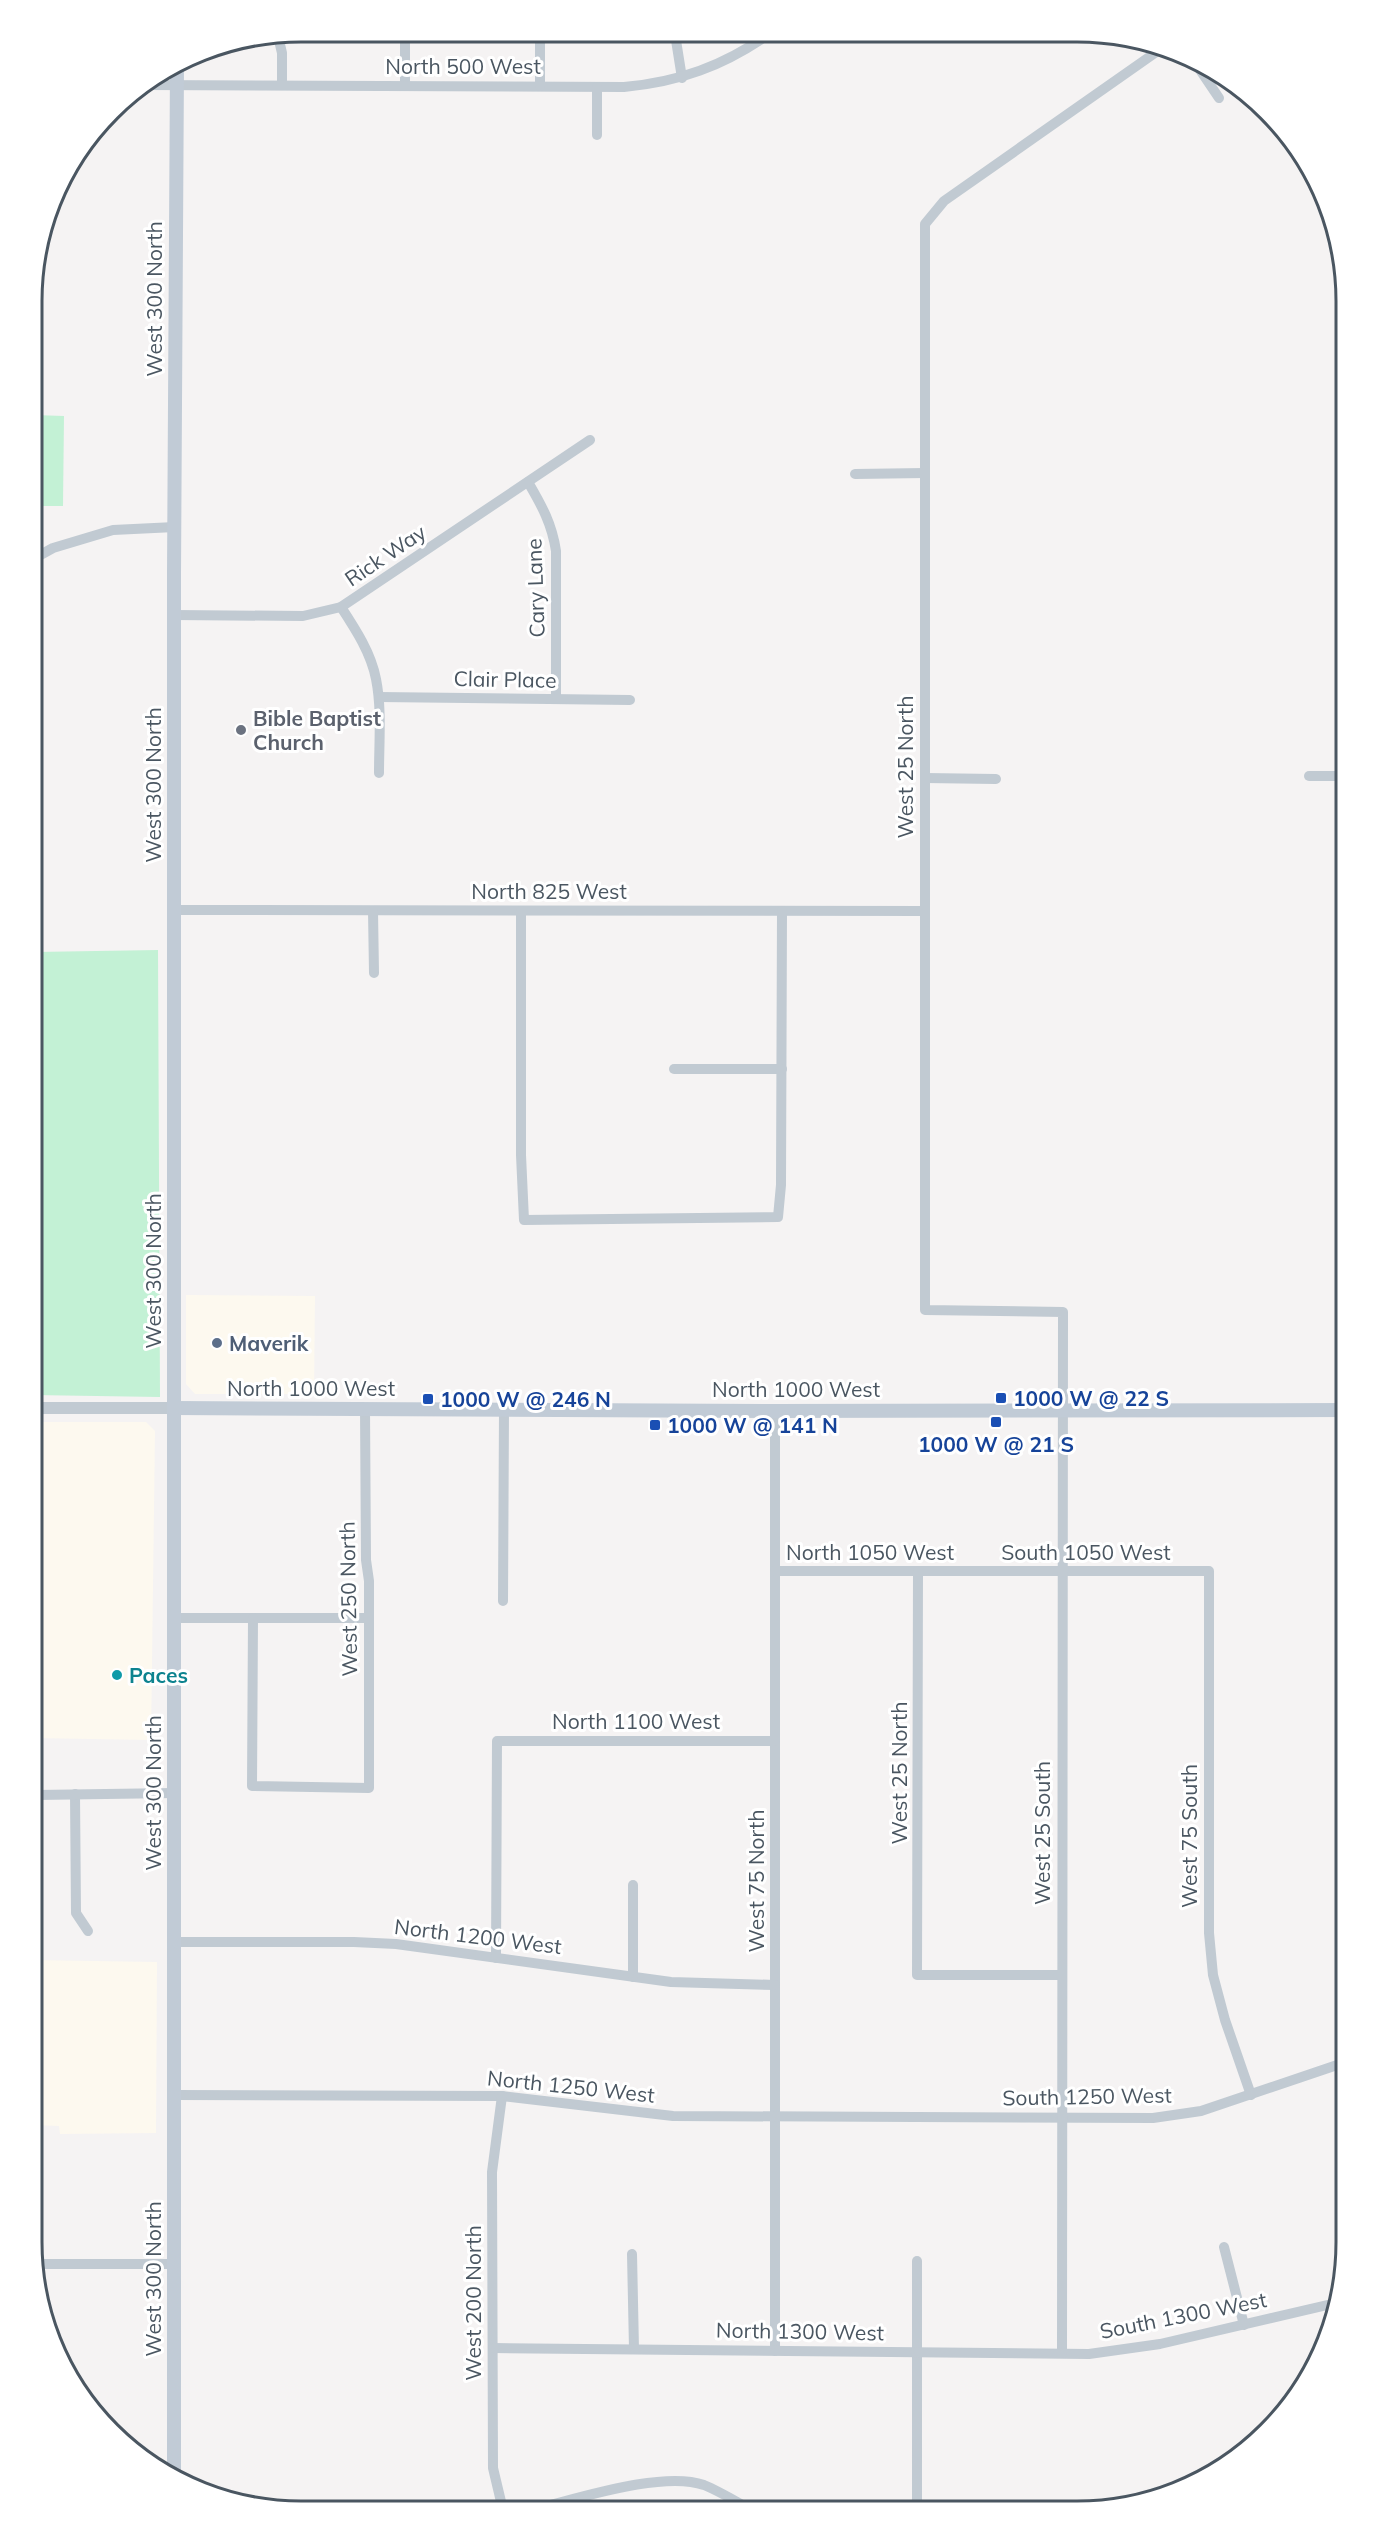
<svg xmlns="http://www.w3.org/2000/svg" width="1378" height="2543" font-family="Mulish,sans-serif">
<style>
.commercial{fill:#fdf9ef}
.green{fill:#c3f1d5}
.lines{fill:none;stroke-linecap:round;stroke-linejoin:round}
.minor{stroke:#c1cad2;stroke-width:10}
.tertiary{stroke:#c1cad2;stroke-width:12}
.secondary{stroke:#c1cbd6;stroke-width:14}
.worship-dot{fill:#6b7280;stroke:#fff;stroke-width:2}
.service-dot{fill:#5c6f8a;stroke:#fff;stroke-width:2}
.transit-dot{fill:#1a4fb4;stroke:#fff;stroke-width:2}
.culture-dot{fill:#0f9aa8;stroke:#fff;stroke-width:2}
.labels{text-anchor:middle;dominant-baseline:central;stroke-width:6;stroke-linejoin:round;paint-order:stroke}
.street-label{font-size:21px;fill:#4a5661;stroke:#fff}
.worship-label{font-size:21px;font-weight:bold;fill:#5b616d;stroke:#fff;text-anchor:start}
.service-label{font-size:21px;font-weight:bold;fill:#4e5e75;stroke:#fff;text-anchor:start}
.transit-label{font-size:21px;font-weight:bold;fill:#164399;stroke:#fff;text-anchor:start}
.culture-label{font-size:21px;font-weight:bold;fill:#0d838f;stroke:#fff;text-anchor:start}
.rim{fill:none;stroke:#4a5661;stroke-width:3}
</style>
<rect width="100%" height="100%" fill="#f5f3f3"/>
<g class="commercial">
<path d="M186,1295l129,1 -1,98h-119l-9,-10z"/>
<path d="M32,1422h114l9,9 -4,309 -119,-2z"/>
<path d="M32,1960l125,2 -1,171 -96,1 -1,-8 -27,-1z"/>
</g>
<g class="green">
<path d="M34,415l30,1 -1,90h-30z"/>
<path d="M37,691l-2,261 123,-2 2,447 -128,-2 1,-700z"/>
</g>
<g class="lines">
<g class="minor">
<path d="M405,32v53"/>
<path d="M675,34l7,44"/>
<path d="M278,36l4,17v32"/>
<path d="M1192,58l27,40"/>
<path d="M145,85l479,2c55,-5 99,-21 145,-53"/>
<path d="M540,86v-53"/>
<path d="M597,87v48"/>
<path d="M855,474l70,-1"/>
<path d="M528,482c14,24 24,42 28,69v148"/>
<path d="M33,559l20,-11 60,-18 62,-3"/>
<path d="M341,607c15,23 30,46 35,72 6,30 3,63 3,94"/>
<path d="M174,615l129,1 38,-9 249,-167"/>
<path d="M379,697l251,3"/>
<path d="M1309,776h37"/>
<path d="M925,778l71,1"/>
<path d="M174,910l751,1"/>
<path d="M373,911l1,62"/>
<path d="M521,911v244l3,65 254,-3 3,-32 1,-274"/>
<path d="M674,1069h108"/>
<path d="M775,1411v940"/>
<path d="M775,1571h434v362l4,42 12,45 26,75"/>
<path d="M918,1571l-1,404h145"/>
<path d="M503,1601l1,-191"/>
<path d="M174,1618h195"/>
<path d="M253,1618l-1,168 117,2v-207l-3,-21 -1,-151"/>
<path d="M75,1794l1,119 12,18"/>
<path d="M37,1795l137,-2"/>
<path d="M174,1942h180l42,2 275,38 104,3"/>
<path d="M496,1958l1,-217h278"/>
<path d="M633,1977v-92"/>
<path d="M174,2095l328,1 171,20 480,2 48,-7 145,-49"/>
<path d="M502,2096l-10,76 1,296 10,42"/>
<path d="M1224,2247l20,78"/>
<path d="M632,2254l2,95"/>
<path d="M917,2261v250"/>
<path d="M35,2264h139"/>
<path d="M493,2348l596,6 71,-10 176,-41"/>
<path d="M1062,2353l1,-1041 -138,-2v-1086l19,-23 218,-153"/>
<path d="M531,2510c43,-10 131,-40 173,-25 17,7 33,17 49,26"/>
<path d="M889,2511l28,-7"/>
</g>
<path class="tertiary" d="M32,1408h142"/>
<g class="secondary">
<path d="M174,1408l601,3 571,-1"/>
<path d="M174,2477v-1903l3,-509"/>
</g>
</g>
<circle class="worship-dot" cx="241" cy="730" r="6"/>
<circle class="service-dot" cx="217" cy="1343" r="6"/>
<g class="transit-dot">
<rect x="995" y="1392" width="12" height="12" rx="3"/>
<rect x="422" y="1393" width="12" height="12" rx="3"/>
<rect x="990" y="1416" width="12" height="12" rx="3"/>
<rect x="649" y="1419" width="12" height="12" rx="3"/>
</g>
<circle class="culture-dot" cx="117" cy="1675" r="6"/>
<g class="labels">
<g class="street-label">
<text x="463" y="66">North 500 West</text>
<text transform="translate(154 299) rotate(-90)">West 300 North</text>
<text transform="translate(385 555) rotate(-34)">Rick Way</text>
<text transform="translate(535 588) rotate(-92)">Cary Lane</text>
<text transform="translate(505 679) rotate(1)">Clair Place</text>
<text transform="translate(905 767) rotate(-90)">West 25 North</text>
<text transform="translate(153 785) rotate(-90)">West 300 North</text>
<text x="549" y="891">North 825 West</text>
<text transform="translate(153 1271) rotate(-90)">West 300 North</text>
<text x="311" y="1388">North 1000 West</text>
<text x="796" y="1389">North 1000 West</text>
<text x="870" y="1552">North 1050 West</text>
<text x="1086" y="1552">South 1050 West</text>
<text transform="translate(348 1599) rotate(-91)">West 250 North</text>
<text x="636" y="1721">North 1100 West</text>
<text transform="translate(899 1773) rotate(-90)">West 25 North</text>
<text transform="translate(153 1793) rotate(-90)">West 300 North</text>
<text transform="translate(1042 1833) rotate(-90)">West 25 South</text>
<text transform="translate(1189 1836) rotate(-90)">West 75 South</text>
<text transform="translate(756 1881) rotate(-90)">West 75 North</text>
<text transform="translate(478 1936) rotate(7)">North 1200 West</text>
<text transform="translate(571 2086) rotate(6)">North 1250 West</text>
<text transform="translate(1087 2096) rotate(-1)">South 1250 West</text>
<text transform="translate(153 2279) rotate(-90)">West 300 North</text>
<text transform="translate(473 2303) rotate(-90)">West 200 North</text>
<text transform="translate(1183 2315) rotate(-11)">South 1300 West</text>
<text transform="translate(800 2331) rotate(1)">North 1300 West</text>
</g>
<g class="worship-label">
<text x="253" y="718">Bible Baptist<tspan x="253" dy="24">Church</tspan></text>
</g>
<g class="service-label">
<text x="229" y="1343">Maverik</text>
</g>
<g class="transit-label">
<text x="1013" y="1398">1000 W @ 22 S</text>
<text x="440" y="1399">1000 W @ 246 N</text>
<text x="667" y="1425">1000 W @ 141 N</text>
<text x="996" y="1444" text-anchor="middle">1000 W @ 21 S</text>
</g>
<g class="culture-label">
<text x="129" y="1675">Paces</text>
</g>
</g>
<path d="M0 0H1378V2543H0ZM301 42H1077A259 259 0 0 1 1336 301V2242A259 259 0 0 1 1077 2501H301A259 259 0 0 1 42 2242V301A259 259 0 0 1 301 42Z" fill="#fff" fill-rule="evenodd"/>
<path class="rim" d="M301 42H1077A259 259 0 0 1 1336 301V2242A259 259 0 0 1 1077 2501H301A259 259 0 0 1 42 2242V301A259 259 0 0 1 301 42Z"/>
</svg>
